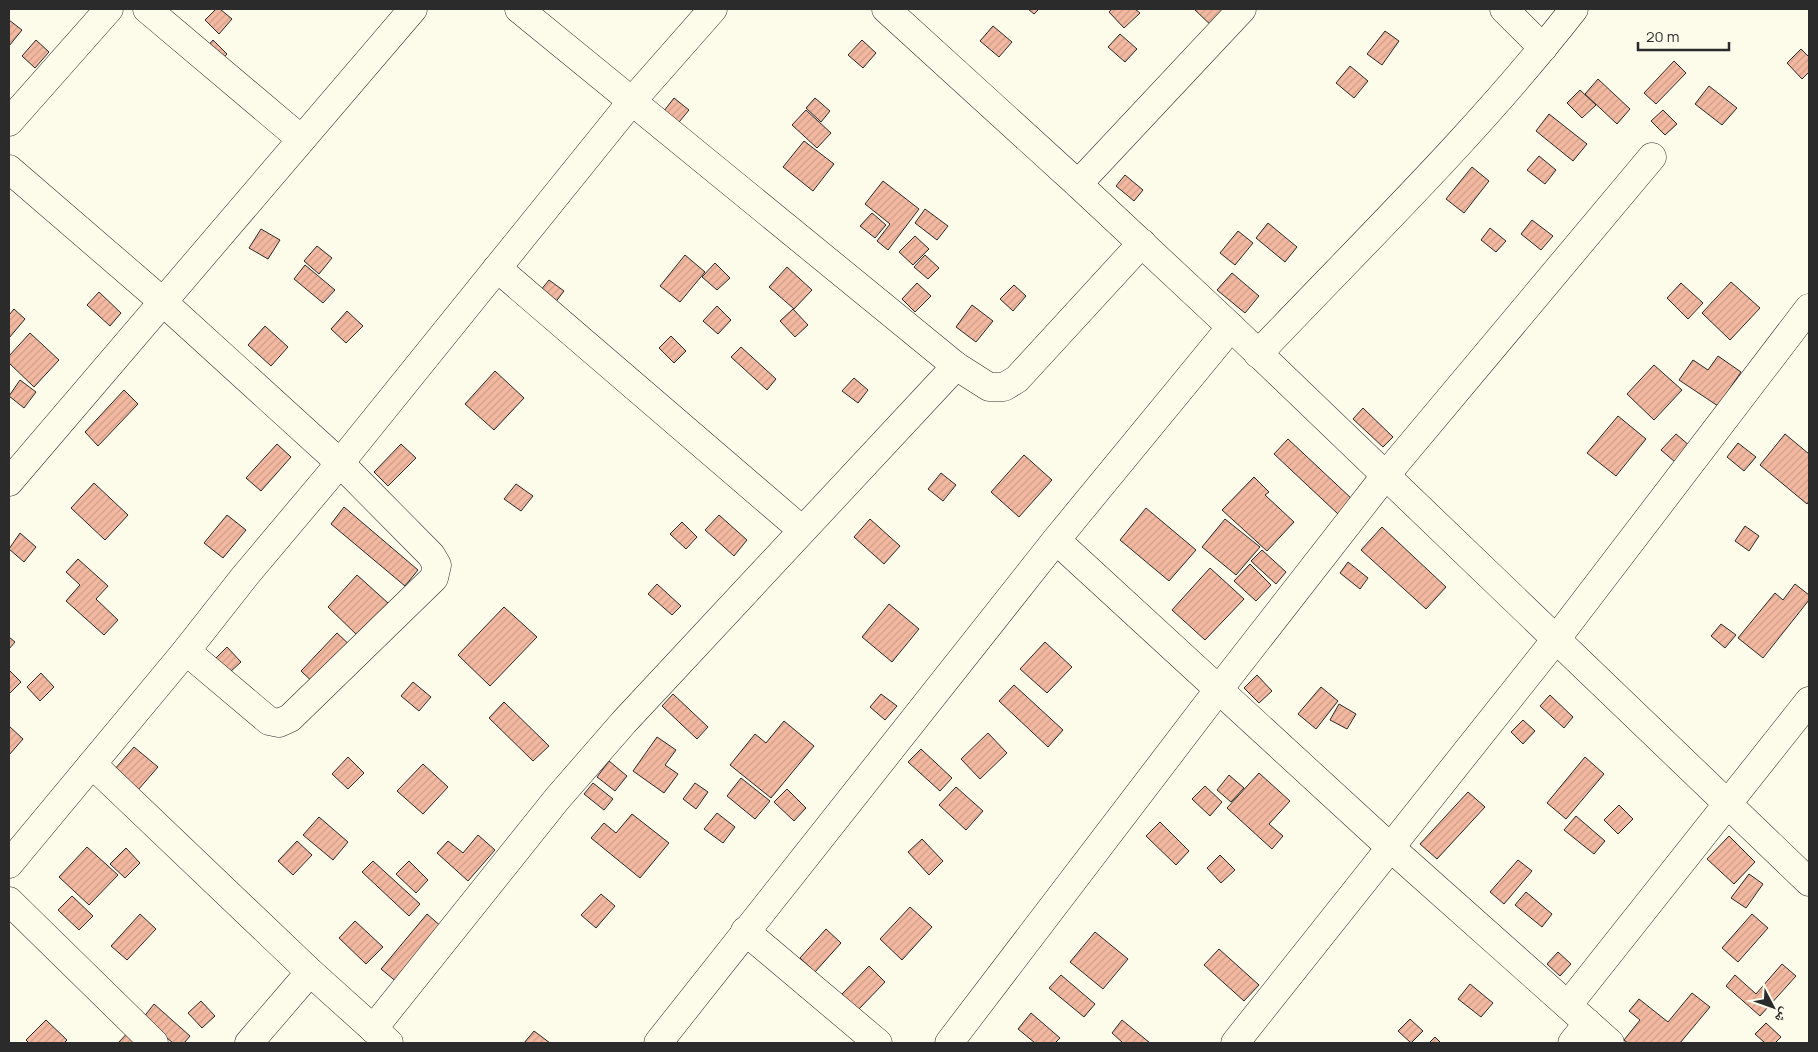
<svg xmlns="http://www.w3.org/2000/svg" width="1818" height="1052" font-family="Manrope,'Noto Naskh Arabic',sans-serif">
<style>
.building{fill:url(#building-hatch);stroke:#2b2b2b}
.lines{fill:none;stroke-linecap:round;stroke-linejoin:round}
.minor-casing{stroke:#2b2b2b;stroke-width:29}
.minor{stroke:#fdfbea;stroke-width:28}
</style>
<defs>
<pattern id="building-hatch" width="6" height="6" patternUnits="userSpaceOnUse" patternTransform="scale(1.25)"><rect width="6" height="6" fill="#f2b8a0"/><path d="M-1 1l2-2M0 6l6-6M5 7l2-2" fill="none" stroke="#d09e8a"/></pattern>
</defs>
<rect width="100%" height="100%" fill="#fdfbea"/>
<g class="building">
<path d="M216,9h4l12,10 -13,15 -14,-14z"/>
<path d="M1028,9h11l-5,5z"/>
<path d="M1112,9h23l5,4 -16,15 -15,-16z"/>
<path d="M1194,9h31l-8,22z"/>
<path d="M9,20l13,10 -13,16z"/>
<path d="M993,26l19,16 -13,15 -19,-16z"/>
<path d="M1385,31l14,10 -17,24 -15,-11z"/>
<path d="M1120,34l17,15 -12,13 -17,-15z"/>
<path d="M36,40l13,12 -14,16 -13,-12z"/>
<path d="M213,40l14,14 -13,14 -14,-13z"/>
<path d="M862,40l14,13 -13,15 -15,-13z"/>
<path d="M1801,49l8,8v15l-7,7 -15,-16z"/>
<path d="M1674,61l12,12 -30,31 -12,-11z"/>
<path d="M1350,66l18,15 -14,17 -18,-15z"/>
<path d="M1598,79l32,30 -13,15 -32,-30z"/>
<path d="M1709,86l28,22 -15,17 -27,-21z"/>
<path d="M1580,90l16,15 -14,13 -15,-15z"/>
<path d="M674,98l15,12 -14,17 -15,-11z"/>
<path d="M815,98l15,13 -9,11 -15,-14z"/>
<path d="M806,110l25,23 -14,15 -25,-23z"/>
<path d="M1663,110l14,14 -12,11 -14,-14z"/>
<path d="M1549,114l38,30 -14,17 -37,-30z"/>
<path d="M804,141l30,23 -21,27 -30,-24z"/>
<path d="M1539,156l17,14 -11,14 -18,-14z"/>
<path d="M1472,167l17,14 -25,32 -18,-14z"/>
<path d="M1125,175l18,15 -9,11 -18,-15z"/>
<path d="M883,181l36,28 -31,41 -11,-9 13,-17 -25,-20z"/>
<path d="M925,209l23,17 -11,14 -22,-17z"/>
<path d="M872,213l14,12 -11,13 -15,-12z"/>
<path d="M1532,220l21,16 -12,14 -20,-16z"/>
<path d="M1268,223l29,24 -12,15 -29,-24z"/>
<path d="M1490,228l16,13 -10,11 -15,-12z"/>
<path d="M261,229l19,11 -12,19 -19,-11z"/>
<path d="M1238,231l15,12 -18,22 -15,-12z"/>
<path d="M915,236l14,13 -16,16 -14,-13z"/>
<path d="M317,246l15,12 -13,16 -15,-13z"/>
<path d="M685,255l20,17 -25,30 -20,-16z"/>
<path d="M925,255l14,13 -11,11 -14,-12z"/>
<path d="M715,263l15,15 -13,12 -15,-13z"/>
<path d="M305,265l30,25 -12,13 -29,-24z"/>
<path d="M787,267l25,23 -18,19 -25,-22z"/>
<path d="M1232,273l27,23 -14,17 -28,-23z"/>
<path d="M549,280l15,11 -13,17 -15,-12z"/>
<path d="M1731,282l29,26 -30,32 -28,-27z"/>
<path d="M917,283l14,13 -16,16 -13,-13z"/>
<path d="M1681,283l22,20 -15,16 -21,-21z"/>
<path d="M1014,285l12,11 -13,15 -13,-12z"/>
<path d="M99,292l22,21 -11,13 -23,-21z"/>
<path d="M972,305l21,16 -17,21 -20,-15z"/>
<path d="M717,306l14,14 -13,14 -15,-13z"/>
<path d="M14,309l11,10 -16,19v-23z"/>
<path d="M793,309l15,16 -13,12 -15,-16z"/>
<path d="M347,311l16,15 -17,17 -15,-14z"/>
<path d="M265,326l23,21 -17,19 -23,-21z"/>
<path d="M30,333l29,27 -25,27 -25,-24v-7z"/>
<path d="M671,336l15,15 -12,12 -15,-15z"/>
<path d="M741,347l35,32 -9,11 -36,-33z"/>
<path d="M1718,356l23,16 -23,34 -39,-26 14,-20 15,10z"/>
<path d="M1654,365l28,25 -28,30 -27,-26z"/>
<path d="M495,371l29,27 -30,32 -29,-26z"/>
<path d="M854,378l14,12 -10,13 -16,-12z"/>
<path d="M20,380l16,12 -12,16 -15,-12z"/>
<path d="M124,390l14,14 -40,42 -13,-14z"/>
<path d="M1363,408l30,29 -10,10 -30,-28z"/>
<path d="M1618,416l28,23 -30,37 -29,-23z"/>
<path d="M1676,434l14,12 -15,16 -14,-12z"/>
<path d="M1785,434l24,20v47l-2,3 -47,-39z"/>
<path d="M1288,439l64,60 -14,15 -64,-60z"/>
<path d="M1738,443l18,14 -12,14 -17,-14z"/>
<path d="M277,444l14,13 -30,34 -15,-13z"/>
<path d="M401,444l15,14 -28,28 -14,-14z"/>
<path d="M1024,455l28,25 -33,37 -28,-25z"/>
<path d="M941,473l15,12 -13,16 -15,-12z"/>
<path d="M1254,477l15,15 -4,3 29,27 -27,29 -45,-41z"/>
<path d="M94,483l34,32 -23,25 -34,-32z"/>
<path d="M516,484l17,12 -12,15 -17,-12z"/>
<path d="M344,507l74,63 -13,16 -74,-62z"/>
<path d="M1146,508l50,42 -27,31 -49,-41z"/>
<path d="M227,515l19,15 -23,28 -19,-15z"/>
<path d="M719,515l28,25 -13,16 -29,-26z"/>
<path d="M870,519l30,27 -16,18 -30,-27z"/>
<path d="M1225,519l35,28 -24,28 -34,-28z"/>
<path d="M682,522l15,15 -11,12 -16,-15z"/>
<path d="M1745,526l14,10 -10,15 -14,-10z"/>
<path d="M1382,527l64,60 -20,22 -65,-59z"/>
<path d="M20,533l16,14 -12,15 -15,-13z"/>
<path d="M1262,550l24,22 -10,12 -25,-23z"/>
<path d="M78,559l30,27 -12,13 22,21 -14,15 -38,-34 14,-16 -14,-13z"/>
<path d="M1348,562l20,16 -8,11 -20,-16z"/>
<path d="M1250,564l21,21 -15,16 -22,-20z"/>
<path d="M1210,568l34,31 -39,41 -33,-30z"/>
<path d="M357,575l31,28 -30,33 -30,-29z"/>
<path d="M657,584l24,22 -9,9 -24,-21z"/>
<path d="M1795,584l14,11v5l-46,58 -25,-20 37,-45 8,7z"/>
<path d="M889,604l30,25 -27,33 -30,-25z"/>
<path d="M504,607l33,30 -47,49 -32,-31z"/>
<path d="M1721,624l15,11 -11,13 -14,-12z"/>
<path d="M337,633l16,15 -36,38 -16,-15z"/>
<path d="M9,637l6,5 -6,7z"/>
<path d="M1045,642l27,25 -25,26 -27,-24z"/>
<path d="M227,647l14,15 -12,11 -14,-14z"/>
<path d="M9,670l12,12 -12,12z"/>
<path d="M41,673l13,14 -14,14 -13,-14z"/>
<path d="M1257,675l15,16 -13,12 -15,-15z"/>
<path d="M413,682l18,15 -12,14 -18,-15z"/>
<path d="M1014,685l49,45 -15,17 -49,-46z"/>
<path d="M1321,687l17,14 -22,28 -18,-15z"/>
<path d="M673,694l35,33 -11,12 -35,-33z"/>
<path d="M881,694l16,12 -12,14 -15,-13z"/>
<path d="M1550,695l23,22 -9,11 -24,-22z"/>
<path d="M504,702l45,44 -16,15 -44,-43z"/>
<path d="M1339,704l17,10 -9,15 -17,-9z"/>
<path d="M1523,720l12,11 -12,13 -12,-12z"/>
<path d="M784,721l30,25 -43,52 -41,-33 25,-31 11,9z"/>
<path d="M9,726l14,13 -14,16z"/>
<path d="M988,733l19,20 -27,26 -19,-20z"/>
<path d="M657,737l19,13 -11,15 13,9 -14,19 -31,-22z"/>
<path d="M134,747l24,20 -20,23 -24,-20z"/>
<path d="M921,749l31,29 -12,13 -32,-29z"/>
<path d="M348,757l16,16 -16,16 -16,-15z"/>
<path d="M1585,757l19,17 -38,45 -19,-16z"/>
<path d="M609,761l18,15 -12,15 -18,-14z"/>
<path d="M423,764l25,23 -25,27 -26,-23z"/>
<path d="M1259,773l31,28 -21,23 14,12 -11,13 -45,-41z"/>
<path d="M1229,775l15,13 -13,14 -14,-12z"/>
<path d="M741,778l29,23 -15,18 -28,-23z"/>
<path d="M593,783l20,16 -9,11 -20,-16z"/>
<path d="M695,783l13,9 -12,17 -13,-10z"/>
<path d="M1205,786l17,16 -12,14 -18,-17z"/>
<path d="M956,787l27,24 -17,19 -27,-25z"/>
<path d="M787,789l19,19 -12,13 -20,-19z"/>
<path d="M1468,792l17,15 -48,52 -17,-15z"/>
<path d="M1619,805l14,14 -15,15 -14,-14z"/>
<path d="M717,813l18,14 -12,16 -19,-14z"/>
<path d="M632,814l37,29 -29,35 -49,-40 13,-15 12,10z"/>
<path d="M1576,816l29,25 -11,13 -30,-24z"/>
<path d="M319,817l29,25 -15,18 -30,-25z"/>
<path d="M1160,822l29,29 -13,14 -30,-29z"/>
<path d="M478,835l17,15 -27,31 -31,-28 11,-12 15,12z"/>
<path d="M1729,836l26,26 -21,22 -27,-25z"/>
<path d="M922,839l21,22 -14,14 -21,-23z"/>
<path d="M297,841l15,14 -19,20 -15,-14z"/>
<path d="M87,847l31,28 -29,30 -30,-28z"/>
<path d="M126,848l14,15 -15,15 -15,-14z"/>
<path d="M1220,855l15,15 -14,13 -14,-15z"/>
<path d="M1518,860l14,11 -28,33 -14,-12z"/>
<path d="M373,861l47,43 -11,12 -47,-44z"/>
<path d="M409,861l19,19 -12,13 -20,-19z"/>
<path d="M1749,874l14,10 -17,24 -15,-10z"/>
<path d="M1526,892l26,22 -10,13 -27,-22z"/>
<path d="M601,894l14,12 -19,22 -15,-13z"/>
<path d="M72,896l21,20 -14,14 -21,-20z"/>
<path d="M910,907l22,20 -30,33 -22,-21z"/>
<path d="M140,914l16,15 -29,31 -16,-14z"/>
<path d="M427,914l16,14 -45,55 -17,-14z"/>
<path d="M1752,914l16,14 -30,34 -16,-14z"/>
<path d="M355,921l28,26 -17,17 -27,-26z"/>
<path d="M826,929l15,14 -26,29 -15,-14z"/>
<path d="M1095,932l33,27 -25,30 -33,-27z"/>
<path d="M1219,949l40,36 -15,16 -40,-36z"/>
<path d="M1558,952l13,12 -11,12 -13,-12z"/>
<path d="M1782,964l14,12 -36,40 -34,-30 9,-11 21,19z"/>
<path d="M869,966l16,16 -27,28 -16,-16z"/>
<path d="M1061,975l34,29 -11,13 -35,-29z"/>
<path d="M1470,984l23,19 -12,14 -23,-18z"/>
<path d="M1692,993l18,14 -30,36h-52l-4,-3 16,-20 -11,-9 10,-12 29,23z"/>
<path d="M201,1001l14,15 -13,12 -14,-15z"/>
<path d="M154,1004l36,32 -6,7h-11l-30,-25z"/>
<path d="M1031,1013l29,25 -5,5h-20l-17,-14z"/>
<path d="M1410,1019l13,12 -12,12 -13,-12z"/>
<path d="M46,1020l21,20 -3,3h-35l-3,-3z"/>
<path d="M1122,1020l28,23h-27l-11,-10z"/>
<path d="M1766,1023l15,14 -6,6h-10l-10,-9z"/>
<path d="M135,1025l20,18h-37z"/>
<path d="M534,1031l16,12h-26z"/>
<path d="M1435,1037l6,6h-12z"/>
</g>
<g class="lines">
<defs>
<g id="minor">
<path d="M147,9l154,130"/>
<path d="M519,9l437,357 33,21h15l13,-8 125,-136"/>
<path d="M886,9l192,175 153,143 578,555"/>
<path d="M1504,9l39,39"/>
<path d="M9,122l100,-113"/>
<path d="M9,169l153,132 178,162 91,92 6,10 -3,13 -144,140 -11,5 -10,-2 -83,-70"/>
<path d="M1078,184l164,-175"/>
<path d="M497,268l305,262"/>
<path d="M1258,354c107,-113 220,-222 316,-345"/>
<path d="M9,482l404,-473"/>
<path d="M1056,540l335,308 219,195"/>
<path d="M92,764l218,208 79,71"/>
<path d="M9,864l177,-213 59,-75 95,-113 292,-362 81,-92"/>
<path d="M9,901l145,142"/>
<path d="M745,931l133,112"/>
<path d="M1568,1005l241,-304"/>
<path d="M373,1029l184,-230 67,-77 332,-356"/>
<path d="M249,1043l61,-71"/>
<path d="M658,1043l398,-503 175,-213"/>
<path d="M949,1043l270,-354 166,-213 267,-319"/>
<path d="M1235,1043l322,-405 252,-330"/>
<path d="M1572,1043l16,-20"/>
</g>
</defs>
<use href="#minor" class="minor-casing"/>
<use href="#minor" class="minor"/>
</g>
<rect width="1818" height="1052" fill="none" stroke="#2b2b2b" stroke-width="20"/>
<g transform="translate(1773 1007) rotate(131)" stroke="#fdfbea" stroke-width="4" paint-order="stroke">
<path d="M0-4L9 19L0 12L-9 19Z" fill="#2b2b2b"/>
<text y="-8" font-size="14" font-weight="bold" text-anchor="middle" fill="#2b2b2b">ش</text>
</g>
<path d="M1638 42v8h91v-8" fill="none" stroke="#2b2b2b" stroke-width="2.5"/>
<text x="1646" y="42" font-size="15" fill="#2b2b2b" stroke="#fdfbea" stroke-width="4" paint-order="stroke">20 m</text>
</svg>
